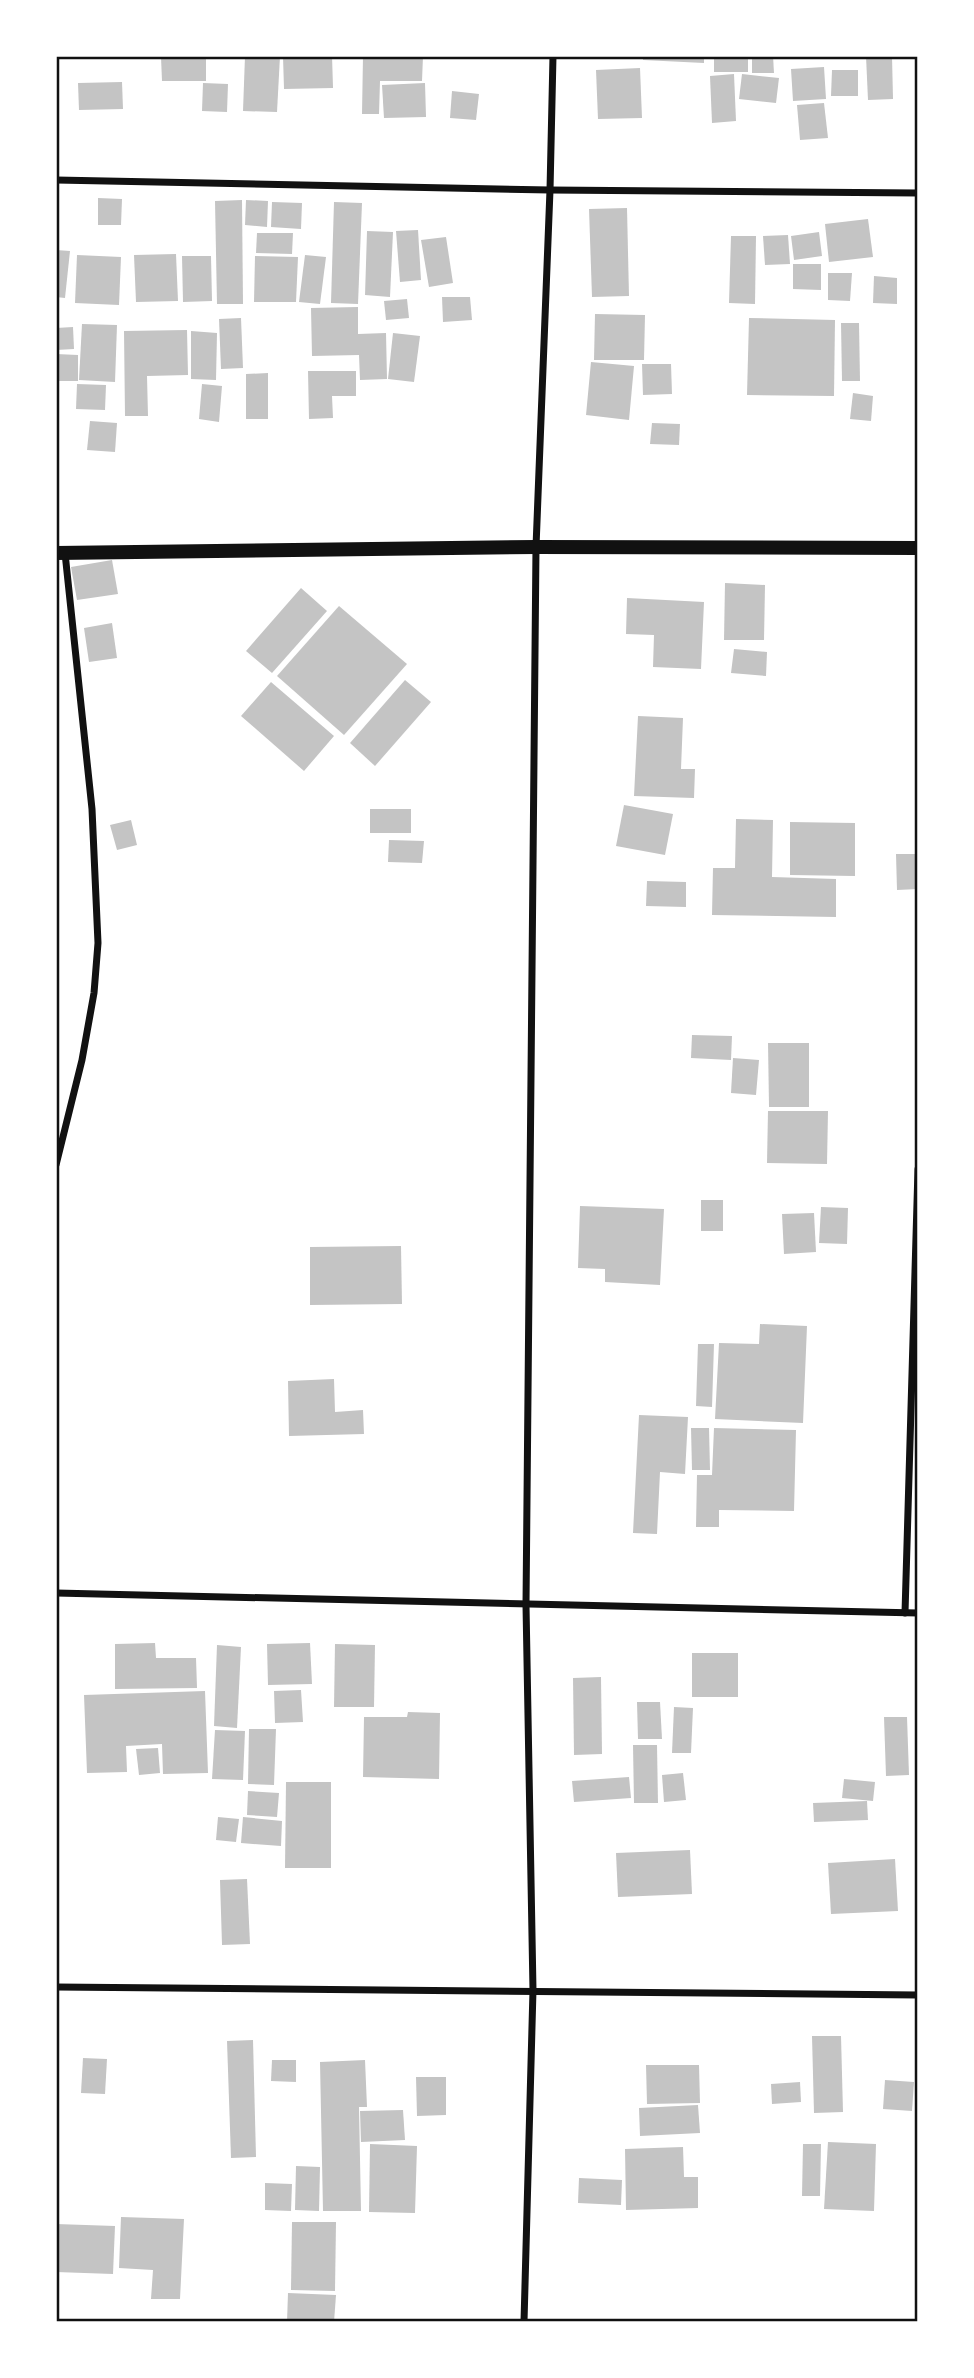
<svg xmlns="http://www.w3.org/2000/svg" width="974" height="2378" font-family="Barlow,sans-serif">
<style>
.building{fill:#c4c4c4}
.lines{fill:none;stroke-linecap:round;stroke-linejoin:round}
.minor{stroke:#111;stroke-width:7}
.secondary{stroke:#111;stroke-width:14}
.neatline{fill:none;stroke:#111;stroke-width:2.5}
</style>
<rect width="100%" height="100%" fill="#fff"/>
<g class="building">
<path d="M245,56h35l-3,56 -34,-1z"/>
<path d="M283,56h49l1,32 -49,1z"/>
<path d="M363,56h60l-1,25h-42l-1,33h-17z"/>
<path d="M643,56h61v7l-61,-3z"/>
<rect x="714" y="56" width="34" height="16"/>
<path d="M752,56h21l1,17h-22z"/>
<path d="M866,56h26l1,43 -25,1z"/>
<path d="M161,57h45v24h-44z"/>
<path d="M824,67l2,32 -33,2 -2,-32z"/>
<path d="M640,68l2,50 -44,1 -2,-49z"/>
<path d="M832,70h26v26h-27z"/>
<path d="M734,74l2,47 -24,2 -2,-47z"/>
<path d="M742,74l37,4 -3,25 -37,-4z"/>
<path d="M122,82l1,27 -44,1 -1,-27z"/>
<path d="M203,83l25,1 -1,28 -25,-1z"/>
<path d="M425,83l1,34 -42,1 -2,-33z"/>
<path d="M452,91l27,3 -3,26 -26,-2z"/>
<path d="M824,103l4,35 -28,2 -3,-35z"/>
<path d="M98,198l24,1 -1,26h-23z"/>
<path d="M242,200l1,104h-26l-2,-103z"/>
<path d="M246,200l22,1 -1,26 -22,-2z"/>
<path d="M272,202l30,1 -1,26 -30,-2z"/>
<path d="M334,202l28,1 -4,101 -27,-1z"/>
<path d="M627,208l2,88 -37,1 -3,-88z"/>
<path d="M868,219l5,38 -44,5 -4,-38z"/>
<path d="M418,230l3,50 -21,2 -4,-51z"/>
<path d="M367,231l26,1 -3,65 -25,-2z"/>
<path d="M819,232l3,24 -28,4 -3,-24z"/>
<path d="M257,233h36l-1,21 -36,-1z"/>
<path d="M788,235l2,29 -25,1 -2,-29z"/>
<path d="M731,236h25l-1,68 -26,-1z"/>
<path d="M446,237l7,46 -24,4 -8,-47z"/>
<path d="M56,250l14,1 -5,47 -9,-1z"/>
<path d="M176,254l2,47 -42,1 -2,-47z"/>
<path d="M77,255l44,2 -2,48 -44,-2z"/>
<path d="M305,255l21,2 -6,47 -21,-2z"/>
<path d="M182,256h29l1,45 -29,1z"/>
<path d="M255,256l43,1 -2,45h-42z"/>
<path d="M793,264h28v26l-28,-1z"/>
<path d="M828,273h24l-2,28 -22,-1z"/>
<path d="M874,276l23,2v26l-24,-1z"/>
<path d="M442,297h28l2,23 -29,2z"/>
<path d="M407,299l2,19 -23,2 -2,-19z"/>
<path d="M358,307v27l28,-1 1,46 -27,1 -1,-25 -47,1 -1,-48z"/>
<path d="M595,314l50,1 -1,45h-50z"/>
<path d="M241,318l2,50 -22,1 -2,-50z"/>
<path d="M749,318l86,2 -1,76 -87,-1z"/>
<path d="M841,323h18l1,58h-18z"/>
<path d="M82,324l35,1 -2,57 -36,-2z"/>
<path d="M73,327l1,22 -18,1v-22z"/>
<path d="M187,330l1,45 -41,1 1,40h-23l-1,-85z"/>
<path d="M191,331l26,2 -1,47 -25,-1z"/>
<path d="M393,333l27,3 -6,46 -26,-3z"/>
<path d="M56,354l22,1v26h-22z"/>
<path d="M591,362l43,4 -5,54 -43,-5z"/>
<path d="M642,364h29l1,30 -29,1z"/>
<path d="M308,371h48v25h-24l1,22 -24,1z"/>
<path d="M268,373v46h-22v-45z"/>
<path d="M77,384l29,1 -1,25 -29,-1z"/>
<path d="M202,384l20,2 -3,36 -20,-3z"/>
<path d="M853,393l20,3 -2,25 -21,-2z"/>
<path d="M90,421l27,2 -2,29 -28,-2z"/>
<path d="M652,423l28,1 -1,21 -29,-1z"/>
<path d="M112,560l6,34 -41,6 -6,-33z"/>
<path d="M725,583l40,2 -1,55h-40z"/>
<path d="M301,588l26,23 -55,62 -26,-22z"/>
<path d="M627,598l77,4 -3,67 -48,-2 1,-32 -28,-1z"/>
<path d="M339,606l68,58 -63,71 -67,-59z"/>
<path d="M112,623l5,35 -28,4 -5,-34z"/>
<path d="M734,649l33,3 -1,24 -35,-3z"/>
<path d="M405,680l26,22 -56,64 -25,-23z"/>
<path d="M271,682l63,54 -30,35 -63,-55z"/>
<path d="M638,716l45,2 -2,51h14l-1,29 -60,-2z"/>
<path d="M624,805l49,9 -8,41 -49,-9z"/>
<rect x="370" y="809" width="41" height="24"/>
<path d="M736,819l37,1 -1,57 64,2v38l-124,-2 1,-47h22z"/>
<path d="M131,820l6,25 -20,5 -7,-25z"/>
<path d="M790,822l65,1v53l-65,-1z"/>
<path d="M389,840l35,1 -2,22 -34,-1z"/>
<path d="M896,854h22v35l-21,1z"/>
<path d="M647,881l39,1v25l-40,-1z"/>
<path d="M692,1035l40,1 -1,24 -40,-2z"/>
<path d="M768,1043h41v64h-40z"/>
<path d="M733,1058l26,2 -3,35 -25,-2z"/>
<path d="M768,1111h60l-1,53 -60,-1z"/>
<rect x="701" y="1200" width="22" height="31"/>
<path d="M580,1206l84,3 -4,76 -55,-3v-13l-27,-1z"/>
<path d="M821,1207l27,1 -1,36 -28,-1z"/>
<path d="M814,1213l2,39 -32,2 -2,-40z"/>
<path d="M401,1246l1,58 -92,1v-58z"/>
<path d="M760,1324l47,2 -4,97 -88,-4 4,-76 40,1z"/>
<path d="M698,1344h16l-2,63 -16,-1z"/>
<path d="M334,1379l1,33 28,-2 1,24 -75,2 -1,-55z"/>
<path d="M639,1415l49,2 -3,57 -25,-2 -3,62 -24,-1z"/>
<path d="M691,1428h18l1,42h-18z"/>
<path d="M714,1428l82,2 -2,81 -75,-1v17h-23l1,-52h15z"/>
<path d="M155,1643l1,15h40l1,30 -82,1v-45z"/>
<path d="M310,1643l2,41 -44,1 -1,-41z"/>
<path d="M335,1644l40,1 -1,62h-40z"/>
<path d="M217,1645l24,2 -4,81 -23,-2z"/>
<rect x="692" y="1653" width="46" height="44"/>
<path d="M601,1677l1,77 -28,1 -1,-77z"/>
<path d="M301,1690l2,32 -28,1 -1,-32z"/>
<path d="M205,1691l3,82 -45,1 -1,-30 -36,2 1,26 -40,1 -3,-78z"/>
<path d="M637,1702h23l2,37h-24z"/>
<path d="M674,1707l19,1 -2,45h-19z"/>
<path d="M408,1712l32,1 -1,66 -76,-2 1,-60h43z"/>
<path d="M884,1717h23l2,58 -23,1z"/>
<path d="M249,1729h27l-2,56 -26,-1z"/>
<path d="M215,1730l30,1 -2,49 -31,-1z"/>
<path d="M633,1745h24l1,58h-24z"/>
<path d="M158,1748l2,25 -21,2 -3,-26z"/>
<path d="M683,1773l3,27 -22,2 -2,-27z"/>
<path d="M629,1777l2,21 -57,4 -2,-21z"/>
<path d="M844,1779l31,3 -2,19 -31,-3z"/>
<path d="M286,1782h45v86h-46z"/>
<path d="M248,1791l31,2 -2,24 -30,-2z"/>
<path d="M867,1801l1,19 -54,2 -1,-19z"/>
<path d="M218,1817l21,2 -3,23 -20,-2z"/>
<path d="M243,1817l39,4 -1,25 -40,-3z"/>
<path d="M690,1850l2,44 -74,3 -2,-44z"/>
<path d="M895,1859l3,52 -67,3 -3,-51z"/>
<path d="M247,1879l3,65 -28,1 -2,-65z"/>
<path d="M812,2036h29l2,76 -29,1z"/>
<path d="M253,2040l3,117 -25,1 -4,-117z"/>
<path d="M83,2058l24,1 -2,35 -24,-1z"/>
<path d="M272,2060h24v22l-25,-1z"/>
<path d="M365,2060l2,47h-8l2,104h-38l-3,-149z"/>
<path d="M646,2065h53l1,38 -53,1z"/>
<path d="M416,2077h30v38l-29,1z"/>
<path d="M885,2080l29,2 -2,29 -29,-2z"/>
<path d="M800,2082l1,20 -29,2 -1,-20z"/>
<path d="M698,2105l2,28 -60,3 -1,-28z"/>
<path d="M403,2110l2,30 -44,2 -1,-31z"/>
<path d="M828,2142l48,2 -2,67 -50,-2z"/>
<path d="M370,2144l47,2 -2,67 -46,-1z"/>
<path d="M803,2144h18l-1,52h-18z"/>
<path d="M683,2147l1,30h14v31l-72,2 -1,-61z"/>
<path d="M296,2166l24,1 -1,44 -24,-1z"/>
<path d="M579,2178l43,2 -1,25 -43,-2z"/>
<path d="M265,2183l27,1 -1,27 -26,-1z"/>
<path d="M121,2217l63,2 -4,80h-29l2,-29 -34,-2z"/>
<path d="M292,2222h44l-1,69 -44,-1z"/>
<path d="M56,2224l59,2 -2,48 -57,-2z"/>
<path d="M288,2293l48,2 -2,27h-47z"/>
</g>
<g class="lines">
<g class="minor">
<path d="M56,180l494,10 368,3"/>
<path d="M56,1165l26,-105 12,-67 4,-50 -6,-134 -27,-256"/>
<path d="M56,1593l862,20"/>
<path d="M905,1613l13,-444"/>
<path d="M56,1987l862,8"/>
<path d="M524,2322l9,-332 -7,-385 10,-1058 14,-357 3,-134"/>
</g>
<path class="secondary" d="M56,553l480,-6 382,1"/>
</g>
<rect width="974" height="2378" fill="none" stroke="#ffffff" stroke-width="116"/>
<rect x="58" y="58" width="858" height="2262" class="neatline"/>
</svg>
